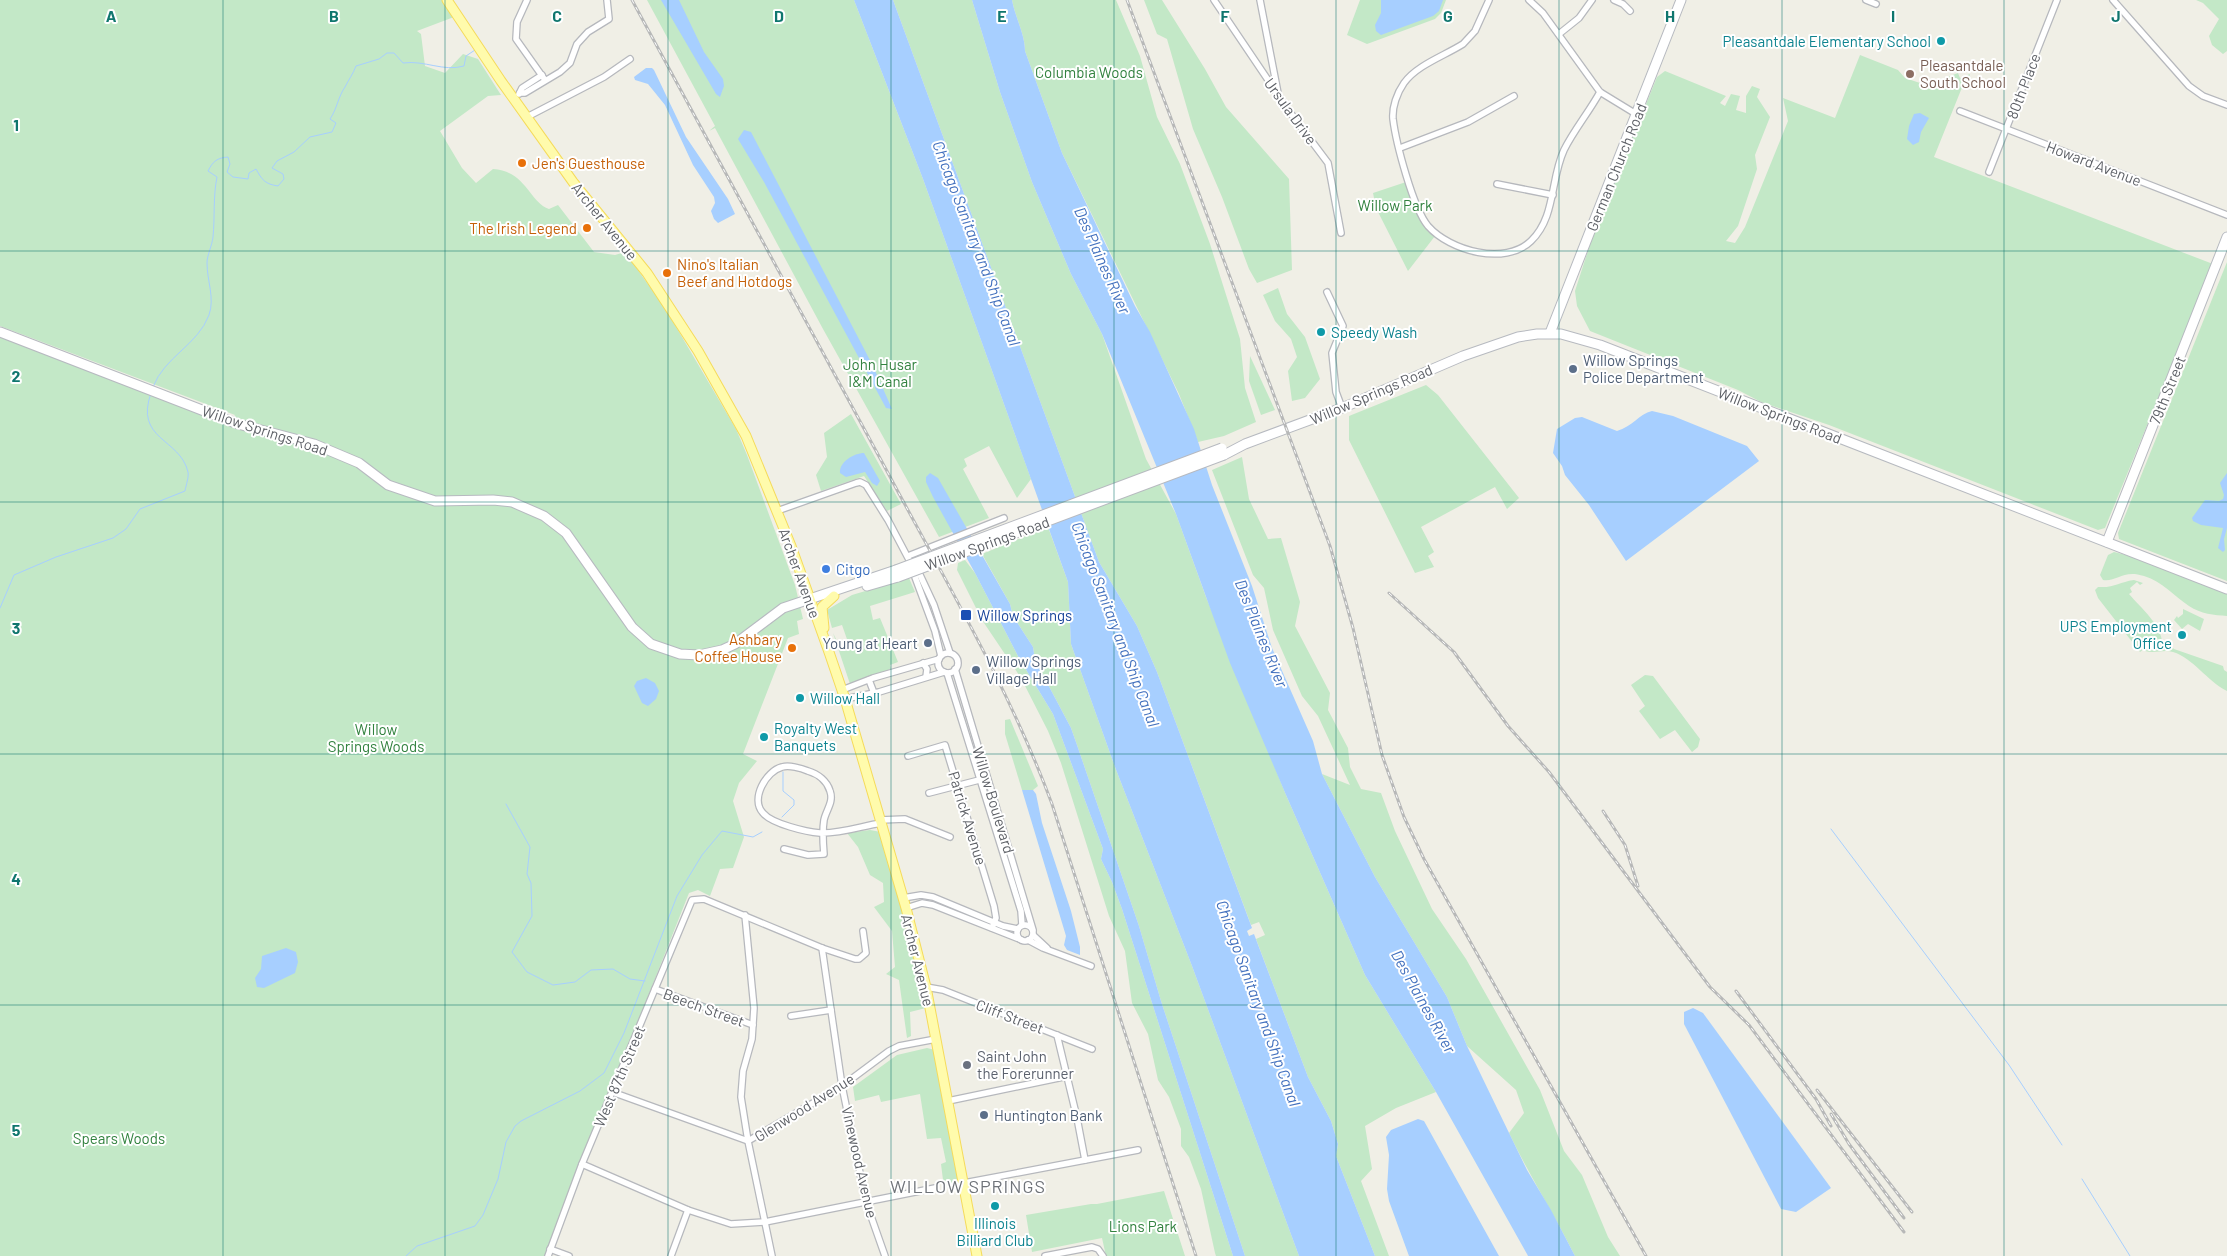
<svg xmlns="http://www.w3.org/2000/svg" width="2227" height="1256" font-family="Barlow,sans-serif">
<style>
.green{fill:#c3e8c7}
.water{fill:#a7cfff}
.lines{fill:none;stroke-linecap:round;stroke-linejoin:round}
.stream{stroke:#a7cfff;stroke-width:1}
.street-casing{stroke:#b6b8bd;stroke-width:8}
.secondary-casing{stroke:#b7bac0;stroke-width:11}
.primary-casing{stroke:#f5db5b;stroke-width:11}
.street{stroke:#fff;stroke-width:5.5}
.secondary{stroke:#fff;stroke-width:9}
.primary{stroke:#fffbac;stroke-width:9}
.rail-casing{stroke:#b7b8b8;stroke-width:3}
.rail{stroke:#fff;stroke-width:1;stroke-dasharray:4;stroke-linecap:butt}
.secondary-bridge-casing{stroke:#b7bac0;stroke-width:11;stroke-linecap:butt}
.secondary-bridge{stroke:#fff;stroke-width:9}
.grid{fill:none;stroke:#0f766e;stroke-width:1;stroke-opacity:0.55}
.culture-dot{fill:#0f9aa8;stroke:#fff;stroke-width:2}
.education-dot{fill:#8d6e63;stroke:#fff;stroke-width:2}
.food-dot{fill:#e8710a;stroke:#fff;stroke-width:2}
.service-dot{fill:#5c6f8a;stroke:#fff;stroke-width:2}
.shop-dot{fill:#3f7fe0;stroke:#fff;stroke-width:2}
.transit-dot{fill:#1a4fb4;stroke:#fff;stroke-width:2}
.worship-dot{fill:#6b7280;stroke:#fff;stroke-width:2}
.labels{text-anchor:middle;dominant-baseline:central;stroke-width:4;stroke-linejoin:round;paint-order:stroke}
.culture-label{font-size:15px;fill:#0d838f;stroke:#fff;text-anchor:start}
.education-label{font-size:15px;fill:#785e54;stroke:#fff;text-anchor:start}
.park-label{font-size:15px;fill:#32823f;stroke:#fff}
.street-label{font-size:15px;fill:#5e6167;stroke:#fff}
.food-label{font-size:15px;fill:#c56008;stroke:#fff;text-anchor:start}
.service-label{font-size:15px;fill:#4e5e75;stroke:#fff;text-anchor:start}
.shop-label{font-size:15px;fill:#366cbe;stroke:#fff;text-anchor:start}
.transit-label{font-size:15px;fill:#164399;stroke:#fff;text-anchor:start}
.worship-label{font-size:15px;fill:#5b616d;stroke:#fff;text-anchor:start}
.water-label{font-size:16px;font-style:italic;fill:#4371be;stroke:#fff}
.quarter-label{font-size:18px;letter-spacing:1px;fill:#6f7379;stroke:#fff}
.grid-label{font-size:16px;text-anchor:middle;font-weight:bold;fill:#0f766e;stroke:#fff;stroke-width:4;stroke-linejoin:round;paint-order:stroke}
</style>
<rect width="100%" height="100%" fill="#f0efe6"/>
<g class="green">
<path d="M0,0h444l10,17 -37,14 4,3 4,32 20,7 18,-19 15,5 23,36 -13,1 -48,35 22,37 14,15 17,-14c33,2 36,33 56,40l9,-4 36,47 21,3 10,-3 40,56 71,121 11,26 48,130 8,34 -6,2 2,13 -11,4 -45,116 14,7 -18,22 -6,18 11,36 -11,31 -13,1 -10,27 -12,-6 -9,3 -144,363h-545v-925l232,90 3,-6 -235,-89z"/>
<path d="M647,0h207l69,179 108,300 -14,19 -28,-52 -25,13 3,7 -4,3 26,49 -50,19 -116,-208 -108,-201 -6,3 6,-5z"/>
<path d="M893,0h79l28,92 32,90 39,92 31,60 44,125 30,55 30,83 80,198 79,180 71,117 -40,16 -31,18 7,43 -11,12 28,75h-14l-39,-100 2,-12 -7,-23 -23,-44 -52,-138 9,-4 -6,-13 -8,3 -94,-253 -20,-46 -38,-64z"/>
<path d="M1012,0h104l24,56 17,61 23,47 30,80 30,95 5,49 11,34 -32,14 -26,6 -19,-48 -117,-241 -37,-102c0,-17 -10,-34 -13,-51z"/>
<path d="M1144,0h18l43,69 21,38 63,72 3,91 -35,13 -8,-14 -27,-72 -29,-68 -26,-90 -10,-5z"/>
<path d="M1360,0h86l-5,13 -6,6 -68,25 -20,-9z"/>
<path d="M2196,0h31v51l-4,3 -11,-9 -3,-9 10,-17 -16,-16z"/>
<path d="M1860,55l38,15 7,8 21,7 32,-12 2,5 10,-4 -2,8 -5,3 -29,72 279,107 -108,264 -7,2 -269,-105 -68,-23 -23,-12 -148,-59 -13,-25 -2,-15 18,-56 64,-158 8,-6 61,25 -6,7 5,3 6,-12 9,2 -4,14 10,3v-17l6,-10 8,3 -3,8 13,20 -15,38 2,14 -19,57 -12,15 9,2 10,-16 43,-106 -5,-23 52,20z"/>
<path d="M1406,182l13,34 16,20 -27,35 -32,-63 -3,-15z"/>
<path d="M2227,262v319l-108,-42 -1,-6z"/>
<path d="M1278,288l9,26 18,23 15,42 -15,19 -13,3 -4,-30 9,-14 -6,-18 -16,-18 -12,-26z"/>
<path d="M1250,356l25,54 -14,5 -12,-34z"/>
<path d="M1426,385l12,10 81,103 -12,11 -12,-22 -74,40 13,25 -6,4 6,11 -19,6 -66,-133v-24z"/>
<path d="M851,414l50,90 -14,7 -23,-35 -43,15 -5,-16 11,-18 -3,-24z"/>
<path d="M1242,457l7,42 19,40 13,-1 19,64 -5,24 35,67 -2,17 20,38 2,19 11,22 20,4 14,38 37,78 34,50 74,131 24,61 18,24 26,62 12,19h-45c-21,-42 -46,-81 -66,-123l15,-20 -8,-23 -49,-44 -20,-49 -72,-120 -53,-103 28,11 -32,-69 -16,-20 -29,-66 -9,-42 -11,-13 -41,-105z"/>
<path d="M1048,527l20,55 3,62 44,123 77,199 107,290h-54l-84,-255 -22,-75 -62,-181 -6,-17 -36,-68 -2,-13 -20,-31 -3,-12 -28,-50z"/>
<path d="M2114,552l16,4 97,37v23c-13,-1 -26,-2 -38,-10 -15,-10 -26,-24 -45,-30 -21,-7 -27,6 -41,4l-3,-5 8,-20z"/>
<path d="M965,560l10,13 44,85 34,56 50,135 -2,10 11,23 10,27 111,347h-17l-1,-3 -14,-64 -12,-32 -8,-11v-17l-12,-32 -11,-17 -10,-46 -16,-31 -7,-52 -16,-35 -48,-153 -13,-32 -27,-53 -39,-58 -25,-50 1,-7z"/>
<path d="M909,578l6,14 -45,14 3,14 7,-2 18,44 -8,3 1,4 -41,15 -17,-51 8,16 3,-1 -1,-5 5,-1 -6,-17 -10,3 -5,-18 25,-15z"/>
<path d="M2134,580l9,3 -3,2 -3,-3 -7,6 2,4 -3,2c13,15 31,30 33,47l-11,-4 -7,5 1,6 -5,4 -42,-54 -3,-8 3,-3c17,1 21,-5 36,-7z"/>
<path d="M2183,609l21,10 -4,12 -12,-7 -6,5 -8,-9 3,-4 1,2 5,-4z"/>
<path d="M2151,639l14,6 3,-2 6,6 49,17 1,4 3,2v19c-20,-10 -34,-33 -54,-39 -10,-3 -18,2 -28,-1l1,-9z"/>
<path d="M1645,675l8,1 47,63 -2,8 -6,5 -17,-22 -15,9 -21,-28 6,-5 -14,-21z"/>
<path d="M1010,719l28,67 -5,4h-11l-17,-56v-14z"/>
<path d="M870,830l11,2 27,92 18,84 -16,4 1,24 -4,2 -8,-58 -13,-6 9,-7 -3,-36 -18,-24 10,-5 -1,-19 -13,-8 -12,-28 -11,-14z"/>
<path d="M927,1048l8,2 27,134 -18,4 -3,-24 5,-2 -5,-24 -14,1 -7,-45 -39,8 -2,-7 -24,6 -2,-14 44,-32z"/>
<path d="M1164,1191l21,65h-79l-4,-18 -70,14 -6,-37 65,-11h6z"/>
</g>
<g class="water">
<path d="M661,0h18l25,52 19,27 1,7 -4,11 -4,-3z"/>
<path d="M854,0h39l206,562 38,64 20,46 95,256 -5,3 2,5 5,-2 54,143 23,44 7,23 -2,12 39,100h-76l-107,-290 -77,-199 -44,-123 -3,-62 -145,-403z"/>
<path d="M972,0h40c3,17 13,34 13,51l37,102 73,153 15,26 44,97 18,56 40,101 20,62 41,93 9,33 53,103 72,120 20,49 60,124 24,40 24,46h-47l-1,-2 -91,-162 -71,-117 -79,-180 -56,-132 -54,-149 -74,-180 -31,-60 -39,-92 -32,-90z"/>
<path d="M1381,0h62l-4,11 -6,5 -52,19 -5,-4 -1,-6 6,-12z"/>
<path d="M646,68h6l2,2 32,67 42,62 7,15 -17,9 -4,-4 -3,-8 4,-8 -1,-6 -21,-32 -28,-60 -17,-21 -13,-4 -1,-3z"/>
<path d="M1920,113l9,5 -8,14 -2,10 -6,3 -6,-6 2,-13 5,-12z"/>
<path d="M744,130l7,2 122,234 19,43 -6,-1 -122,-226 -26,-43z"/>
<path d="M1652,411l21,5 74,30 12,15 -133,100 -37,-56 -24,-30 -3,-9 -9,-13 4,-24 18,-11 7,-1 35,14c15,-4 22,-17 35,-20z"/>
<path d="M864,453l16,28 -3,5 -5,-3 -7,-11 -19,5 -6,-4c-1,-11 14,-20 24,-20z"/>
<path d="M930,473l8,5 72,126 3,12 20,31 2,13 36,68 6,17 62,181 22,75 84,255h-12l-111,-347 -10,-27 -11,-23 2,-10 -50,-135 -34,-56 -44,-85 -42,-76 -7,-15v-5z"/>
<path d="M2227,473v55l-3,11 1,11 -2,2 -5,-4 5,-20 -22,-3 -8,-4 -1,-3 13,-18 14,1 4,-2 1,-4 -4,-12z"/>
<path d="M646,678l9,5 4,8 -3,8 -8,7 -6,-3 -8,-17 3,-5z"/>
<path d="M1022,790h11l3,4 6,29 29,88 9,36v8l-13,-5 -3,-5 2,-9z"/>
<path d="M286,948l10,4 2,10 -3,11 -31,15 -7,-1 -2,-9 6,-9 1,-13z"/>
<path d="M1693,1008l10,5 128,175 -35,24 -15,-3 -97,-185v-12z"/>
<path d="M1418,1119l6,2 75,135h-90l-20,-55 -2,-12 2,-34 -3,-18 5,-7z"/>
</g>
<g class="lines">
<g class="stream">
<path d="M153,387c11,-30 45,-42 56,-72 6,-17 -2,-34 -2,-52 0,-8 5,-17 6,-26 2,-20 0,-41 4,-60l-9,-6c5,-10 9,-13 20,-14l2,7 -3,8 6,5 15,2 1,-6 7,-4c6,11 9,15 22,17l6,-7 -1,-5 -11,-6 5,-7 17,-9 16,-15 22,-5 4,-9 -6,-4c7,-10 8,-22 15,-32 4,-8 8,-13 11,-21l23,-7 8,-6h7l9,10c22,-3 40,9 61,3l2,-10 9,-6"/>
<path d="M0,608l14,-33 42,-18 57,-19 13,-9 14,-20 45,-18c1,-6 4,-14 3,-19 -8,-34 -54,-32 -37,-79"/>
<path d="M506,804l24,43 -3,27 4,9 1,33 -20,36 15,20 26,13 22,-3 16,-12 22,-1 17,10 15,2"/>
<path d="M782,817l12,-12v-5l-11,-9v-19"/>
<path d="M1831,829l178,236 53,80"/>
<path d="M2082,1179l48,77"/>
<path d="M406,1256l11,-10 58,-20 8,-11 15,-36 8,-37 9,-16 6,-5 59,-30 24,-18 20,-40 53,-137 25,-41 20,-24 31,6 9,-5"/>
</g>
<defs>
<g id="street">
<path d="M527,0l-10,22 -1,17 29,41"/>
<path d="M1214,0l75,111 39,52 13,70"/>
<path d="M1260,0l18,93"/>
<path d="M1489,0l-14,31 -12,13c-19,12 -46,21 -59,39 -7,10 -12,24 -11,36 3,24 20,89 35,107 22,25 77,40 103,15 25,-24 19,-61 33,-91 10,-20 25,-38 36,-58"/>
<path d="M1529,0l14,13 57,79 36,22"/>
<path d="M1614,0l9,4 7,7"/>
<path d="M1866,0l10,4"/>
<path d="M2113,0l76,86 14,10 24,9"/>
<path d="M1559,34l20,-16 13,-18"/>
<path d="M520,93h5l35,-21 10,-9 7,-19 11,-12 21,-13 -2,-19"/>
<path d="M519,94l3,-6 20,-13"/>
<path d="M1960,111l267,104"/>
<path d="M527,117l77,-40 26,-18"/>
<path d="M1400,148l68,-26 46,-26"/>
<path d="M1989,172l68,-172"/>
<path d="M1497,184l56,11"/>
<path d="M1327,292l16,34 -11,27 4,39 6,16"/>
<path d="M777,511l79,-28 4,-1 6,3 22,35 28,53 -1,4 20,54 6,25"/>
<path d="M908,556l96,-38"/>
<path d="M916,573l4,2 14,30 16,48"/>
<circle cx="948" cy="663" r="10"/>
<path d="M923,663l4,6 -1,8"/>
<path d="M955,669l78,261"/>
<path d="M947,673l74,238 1,14"/>
<path d="M869,680l5,13"/>
<path d="M842,690l31,-12 66,-19"/>
<path d="M845,699l34,-7 65,-20"/>
<path d="M908,756l37,-11 49,161 2,12 -4,10"/>
<path d="M929,793l54,-14"/>
<path d="M880,820l25,-1 45,18"/>
<path d="M784,849l24,6 16,-1c-1,-12 -2,-22 0,-34 2,-10 10,-18 6,-29 -3,-10 -12,-17 -22,-20 -7,-3 -19,-6 -26,-4 -16,4 -32,32 -19,46 9,11 44,19 57,20 20,1 42,-7 61,-10"/>
<path d="M903,898l18,-3 12,2 70,29 15,3"/>
<path d="M906,908l16,-5 11,2 89,35"/>
<path d="M745,915l9,93 -2,31 -9,32 -2,26 7,44 24,115"/>
<circle cx="1025" cy="933" r="8"/>
<path d="M1033,935l14,13"/>
<path d="M1028,940l15,8 48,18"/>
<path d="M822,948l20,138 24,116 19,54"/>
<path d="M926,987l17,3 149,59"/>
<path d="M655,989l98,36"/>
<path d="M791,1016l40,-6"/>
<path d="M1057,1035l20,83 8,42"/>
<path d="M612,1092l136,49 94,-55 47,-35 10,-5 37,-7"/>
<path d="M948,1101l120,-25"/>
<path d="M582,1164l106,46 43,14 34,-2 170,-34"/>
<path d="M964,1183l174,-33"/>
<path d="M550,1249l19,7"/>
<path d="M548,1256l34,-92 110,-264 12,-1 118,49 33,11h4l7,-6 -3,-22"/>
<path d="M671,1256l17,-46"/>
<path d="M1045,1256l47,-9 6,2 5,7"/>
</g>
<g id="secondary">
<path d="M0,332l238,92 76,20 45,19 29,22 47,16 58,-1 19,2 32,14 22,17 66,94 19,17 29,10 19,1 23,-5 13,-6 48,-36 113,-38"/>
<path d="M1550,333l131,-333"/>
<path d="M1224,455l21,-11 97,-36 121,-52 55,-19 19,-3h24l39,11 627,244"/>
<path d="M2107,542l120,-305"/>
<path d="M867,586l31,-9"/>
</g>
<g id="primary">
<path d="M447,0l54,81 72,101 74,91 51,78 48,85 45,110 39,109 15,44 61,209 20,79 51,269"/>
<path d="M824,628l-2,-21 12,-11"/>
</g>
</defs>
<use href="#street" class="street-casing"/>
<use href="#secondary" class="secondary-casing"/>
<use href="#primary" class="primary-casing"/>
<use href="#street" class="street"/>
<use href="#secondary" class="secondary"/>
<use href="#primary" class="primary"/>
<defs>
<g id="rail">
<path d="M632,0c85,158 171,315 256,473 58,109 121,215 164,331l144,452"/>
<path d="M1127,0l203,546 23,82 29,127 22,62 20,42 222,397"/>
<path d="M1389,593l65,59 54,74 41,46 161,215 39,38 155,207"/>
<path d="M1603,811l22,34 13,41"/>
<path d="M1736,991l80,108 15,27"/>
<path d="M1817,1090l95,122"/>
<path d="M1831,1114l18,30 55,74"/>
</g>
</defs>
<use href="#rail" class="rail-casing"/>
<use href="#rail" class="rail"/>
<defs>
<g id="secondary-bridge">
<path d="M896,570l326,-122"/>
<path d="M898,577l326,-122"/>
</g>
</defs>
<use href="#secondary-bridge" class="secondary-bridge-casing"/>
<use href="#secondary-bridge" class="secondary-bridge"/>
</g>
<path class="grid" d="M223,0v1256M445,0v1256M668,0v1256M891,0v1256M1114,0v1256M1336,0v1256M1559,0v1256M1782,0v1256M2004,0v1256M0,251h2227M0,502h2227M0,754h2227M0,1005h2227"/>
<g class="culture-dot">
<circle cx="1941" cy="41" r="5"/>
<circle cx="1321" cy="332" r="5"/>
<circle cx="2182" cy="635" r="5"/>
<circle cx="800" cy="698" r="5"/>
<circle cx="764" cy="737" r="5"/>
<circle cx="995" cy="1206" r="5"/>
</g>
<circle class="education-dot" cx="1910" cy="74" r="5"/>
<g class="food-dot">
<circle cx="522" cy="163" r="5"/>
<circle cx="587" cy="228" r="5"/>
<circle cx="667" cy="273" r="5"/>
<circle cx="792" cy="648" r="5"/>
</g>
<g class="service-dot">
<circle cx="1573" cy="369" r="5"/>
<circle cx="928" cy="643" r="5"/>
<circle cx="976" cy="670" r="5"/>
<circle cx="984" cy="1115" r="5"/>
</g>
<circle class="shop-dot" cx="826" cy="569" r="5"/>
<rect class="transit-dot" x="960" y="609" width="12" height="12" rx="2.5"/>
<circle class="worship-dot" cx="967" cy="1065" r="5"/>
<g class="labels">
<g class="culture-label">
<text x="1931" y="41" text-anchor="end">Pleasantdale Elementary School</text>
<text x="1331" y="332">Speedy Wash</text>
<text x="2172" y="626" text-anchor="end">UPS Employment<tspan x="2172" dy="17">Office</tspan></text>
<text x="810" y="698">Willow Hall</text>
<text x="774" y="728">Royalty West<tspan x="774" dy="17">Banquets</tspan></text>
<text x="995" y="1223" text-anchor="middle">Illinois<tspan x="995" dy="17">Billiard Club</tspan></text>
</g>
<g class="education-label">
<text x="1920" y="65">Pleasantdale<tspan x="1920" dy="17">South School</tspan></text>
</g>
<g class="park-label">
<text x="1089" y="72">Columbia Woods</text>
<text x="1395" y="205">Willow Park</text>
<text x="880" y="364">John Husar<tspan x="880" dy="17">I&amp;M Canal</tspan></text>
<text x="376" y="729">Willow<tspan x="376" dy="17">Springs Woods</tspan></text>
<text x="119" y="1138">Spears Woods</text>
<text x="1143" y="1226">Lions Park</text>
</g>
<g class="street-label">
<text transform="translate(2023 86) rotate(-69)">80th Place</text>
<text transform="translate(1291 111) rotate(54)">Ursula Drive</text>
<text transform="translate(2094 163) rotate(21)">Howard Avenue</text>
<text transform="translate(1616 167) rotate(-68)">German Church Road</text>
<text transform="translate(605 221) rotate(51)">Archer Avenue</text>
<text transform="translate(2167 390) rotate(-68)">79th Street</text>
<text transform="translate(1371 394) rotate(-23)">Willow Springs Road</text>
<text transform="translate(1780 415) rotate(21)">Willow Springs Road</text>
<text transform="translate(265 430) rotate(18)">Willow Springs Road</text>
<text transform="translate(987 543) rotate(-20)">Willow Springs Road</text>
<text transform="translate(800 573) rotate(70)">Archer Avenue</text>
<text transform="translate(994 800) rotate(73)">Willow Boulevard</text>
<text transform="translate(968 818) rotate(73)">Patrick Avenue</text>
<text transform="translate(918 960) rotate(76)">Archer Avenue</text>
<text transform="translate(704 1007) rotate(20)">Beech Street</text>
<text transform="translate(1010 1016) rotate(21)">Cliff Street</text>
<text transform="translate(619 1076) rotate(-67)">West 87th Street</text>
<text transform="translate(804 1107) rotate(-32)">Glenwood Avenue</text>
<text transform="translate(860 1162) rotate(77)">Vinewood Avenue</text>
</g>
<g class="food-label">
<text x="532" y="163">Jen's Guesthouse</text>
<text x="577" y="228" text-anchor="end">The Irish Legend</text>
<text x="677" y="264">Nino's Italian<tspan x="677" dy="17">Beef and Hotdogs</tspan></text>
<text x="782" y="639" text-anchor="end">Ashbary<tspan x="782" dy="17">Coffee House</tspan></text>
</g>
<g class="service-label">
<text x="1583" y="360">Willow Springs<tspan x="1583" dy="17">Police Department</tspan></text>
<text x="918" y="643" text-anchor="end">Young at Heart</text>
<text x="986" y="661">Willow Springs<tspan x="986" dy="17">Village Hall</tspan></text>
<text x="994" y="1115">Huntington Bank</text>
</g>
<g class="shop-label">
<text x="836" y="569">Citgo</text>
</g>
<g class="transit-label">
<text x="977" y="615">Willow Springs</text>
</g>
<g class="worship-label">
<text x="977" y="1056">Saint John<tspan x="977" dy="17">the Forerunner</tspan></text>
</g>
<g class="water-label">
<text transform="translate(977 243) rotate(69)">Chicago Sanitary and Ship Canal</text>
<text transform="translate(1103 260) rotate(66)">Des Plaines River</text>
<text transform="translate(1116 624) rotate(69)">Chicago Sanitary and Ship Canal</text>
<text transform="translate(1262 633) rotate(68)">Des Plaines River</text>
<text transform="translate(1424 1001) rotate(61)">Des Plaines River</text>
<text transform="translate(1259 1003) rotate(70)">Chicago Sanitary and Ship Canal</text>
</g>
<g class="quarter-label">
<text x="968" y="1186">WILLOW SPRINGS</text>
</g>
</g>
<g class="grid-label">
<text x="111" y="22">A</text>
<text x="334" y="22">B</text>
<text x="557" y="22">C</text>
<text x="779" y="22">D</text>
<text x="1002" y="22">E</text>
<text x="1225" y="22">F</text>
<text x="1448" y="22">G</text>
<text x="1670" y="22">H</text>
<text x="1893" y="22">I</text>
<text x="2116" y="22">J</text>
<text x="16" y="131">1</text>
<text x="16" y="382">2</text>
<text x="16" y="634">3</text>
<text x="16" y="885">4</text>
<text x="16" y="1136">5</text>
</g>
</svg>
